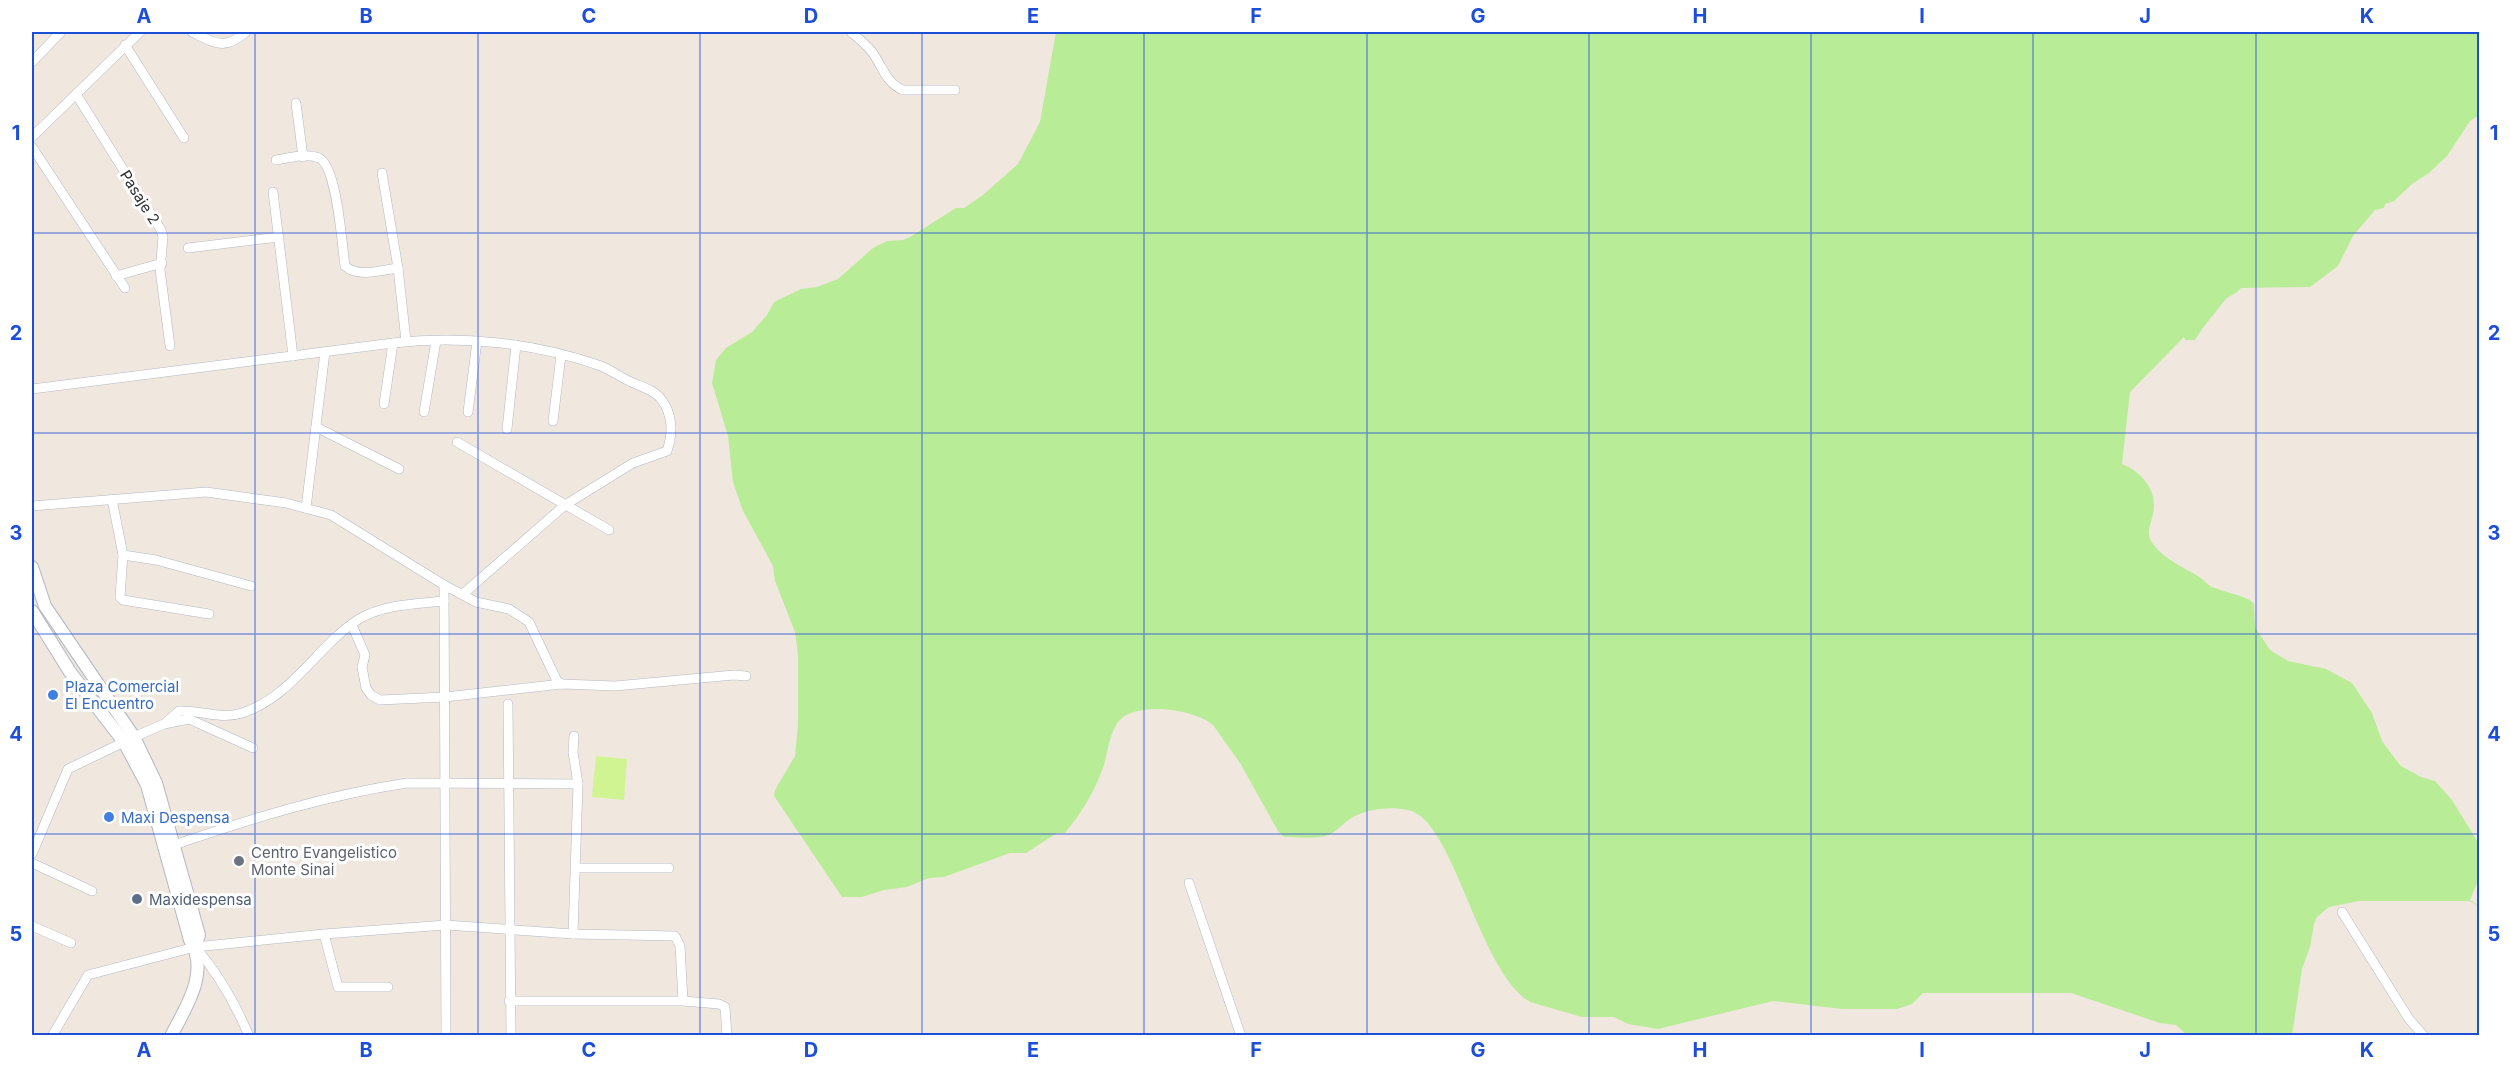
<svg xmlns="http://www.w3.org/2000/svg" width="2511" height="1067" font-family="Inter,sans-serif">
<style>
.green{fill:#b9ec96}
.pitch{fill:#d0f491}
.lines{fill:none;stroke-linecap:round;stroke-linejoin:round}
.minor-casing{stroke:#b3b7c2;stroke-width:10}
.secondary-casing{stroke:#b3b7c2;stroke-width:14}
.minor{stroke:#fff;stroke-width:9}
.secondary{stroke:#fff;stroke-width:12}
.grid{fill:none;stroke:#1d4ed8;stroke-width:1.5;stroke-opacity:0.55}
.shop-dot{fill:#3f7fe0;stroke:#fff;stroke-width:2}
.worship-dot{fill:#6b7280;stroke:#fff;stroke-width:2}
.service-dot{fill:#5c6f8a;stroke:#fff;stroke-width:2}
.labels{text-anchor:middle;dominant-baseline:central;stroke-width:6;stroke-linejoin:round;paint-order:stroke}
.street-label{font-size:15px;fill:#2d2d2d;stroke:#fff}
.shop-label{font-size:15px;fill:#366cbe;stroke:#fff;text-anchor:start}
.worship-label{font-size:15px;fill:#5b616d;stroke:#fff;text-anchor:start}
.service-label{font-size:15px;fill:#4e5e75;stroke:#fff;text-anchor:start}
.neatline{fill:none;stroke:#1d4ed8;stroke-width:2}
.grid-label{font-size:20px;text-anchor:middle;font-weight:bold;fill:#1d4ed8}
</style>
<rect width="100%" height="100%" fill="#f0e8df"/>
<path class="green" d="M1056,32h1423v80l-1,4 -8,5 -23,35 -18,17 -17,11 -18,17 -9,3 -1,4 -9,2 -22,26 -15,30 -28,21 -69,1c-4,6 -11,7 -16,12 -10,13 -21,25 -30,40h-10l-1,-3 -54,55 -8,72c21,9 36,27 31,50 -2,10 -8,20 0,30 12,16 32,24 48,34 4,3 7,7 11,9 12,5 26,7 38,13l4,4 1,23 15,23 18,11 38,8 26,14 20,30 10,28 14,19 5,6 20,11 14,4 17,19 27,44v34l-9,22 9,6 -10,-5h-110l-30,6 -12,10 -3,7 -4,23 -8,22 -10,66h-105l-11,-10 -16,-2 -89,-30h-148l-11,11 -15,5h-55l-69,-8 -115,28 -30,-5 -14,-7h-32l-52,-15c-53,-33 -76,-183 -122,-192 -19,-4 -45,-1 -61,11 -8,6 -12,12 -22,15 -12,3 -29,1 -41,1l-6,-6 -38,-68 -27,-38c-18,-16 -78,-25 -95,-3 -9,13 -10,29 -14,43 -9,26 -22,47 -39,68h-8l-31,20h-16l-66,24 -15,1 -22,9 -23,3 -22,7h-20l-68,-101 1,-6 20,-34 3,-31v-70l-3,-23 -20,-51 -2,-15 -30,-55 -10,-29 -5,-46 -16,-53 4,-23 10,-12 26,-16 15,-17 7,-13 27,-13 16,-2 21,-8 35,-31 14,-7 16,-1 7,-3 46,-29h8l19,-13 35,-31 22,-42z"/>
<path class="pitch" d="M596,756l31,3 -3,41 -32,-3z"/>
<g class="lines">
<defs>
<g id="minor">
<path d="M192,32c23,11 32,19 54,0"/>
<path d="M851,32c7,6 16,13 21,20 11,15 14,31 31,38h52"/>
<path d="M125,45l59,93"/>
<path d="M32,62l29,-30"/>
<path d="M76,94l85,136 2,7 -3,33 10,76"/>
<path d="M296,103l7,54"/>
<path d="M32,137l108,-105"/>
<path d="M32,147l93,141"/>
<path d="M276,160c12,-2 31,-7 43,-2 18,8 23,87 26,108 13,12 36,4 53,2"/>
<path d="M382,173l16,95 8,73"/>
<path d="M273,192l20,164"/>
<path d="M188,248l91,-11"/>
<path d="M116,276l46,-13"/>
<path d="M32,389l361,-46c69,-8 143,0 208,23 10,4 19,11 28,15 10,5 26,9 32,18 12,15 12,35 6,52l-34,12 -68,42 -102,89"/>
<path d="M384,404l9,-61"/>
<path d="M424,412l12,-71"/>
<path d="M468,412l9,-71"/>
<path d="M553,421l8,-66"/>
<path d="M316,427l83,42"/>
<path d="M507,429l9,-84"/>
<path d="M457,442l152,88"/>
<path d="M112,499l11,56 -3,42 3,3 86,14"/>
<path d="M32,506l174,-14 80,11 45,12 113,70 32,17 33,7 20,13 28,59 5,3"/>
<path d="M306,508l19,-156"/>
<path d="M123,555l33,5 95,26"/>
<path d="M444,585l2,451"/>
<path d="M352,625l13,30 -3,12 4,21 5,7 9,5 65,-3 117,-13 53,2 119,-11 12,1"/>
<path d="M508,704l3,332"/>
<path d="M164,724l15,-13c22,-1 42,9 63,2 50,-16 75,-67 117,-94 25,-15 57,-15 85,-18"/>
<path d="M134,737l30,-13 25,-5 64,29"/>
<path d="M174,845c76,-26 153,-50 233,-62l171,1"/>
<path d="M32,854l36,-85 56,-27"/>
<path d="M32,863l60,28"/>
<path d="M576,868h93"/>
<path d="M1189,883l52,153"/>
<path d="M2342,912l67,107 15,17"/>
<path d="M32,926l39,17"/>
<path d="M324,934l14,53h50"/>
<path d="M573,934l5,-150 -5,-32 1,-16"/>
<path d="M195,947c24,27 40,56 54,89"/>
<path d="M509,1001h174l36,3 6,3 2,29"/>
<path d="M52,1036l36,-61 107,-28 129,-13 122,-9 127,9 102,2 5,10 3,55"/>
</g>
<g id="secondary">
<path d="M32,567l13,39 89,131 22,46 43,152 -4,12"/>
<path d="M32,611l38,61 54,70 23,43 43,155c20,32 -4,67 -19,96"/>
</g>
</defs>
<use href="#minor" class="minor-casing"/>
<use href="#secondary" class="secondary-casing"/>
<use href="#minor" class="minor"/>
<use href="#secondary" class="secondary"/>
</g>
<path class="grid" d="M255,32v1004M478,32v1004M700,32v1004M922,32v1004M1144,32v1004M1367,32v1004M1589,32v1004M1811,32v1004M2033,32v1004M2256,32v1004M32,233h2448M32,433h2448M32,634h2448M32,834h2448"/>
<g class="shop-dot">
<circle cx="53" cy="695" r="6"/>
<circle cx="109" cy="817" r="6"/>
</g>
<circle class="worship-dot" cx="239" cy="861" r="6"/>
<circle class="service-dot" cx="137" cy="899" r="6"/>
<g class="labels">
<g class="street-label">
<text transform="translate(140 197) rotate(58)">Pasaje 2</text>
</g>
<g class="shop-label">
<text x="65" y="686">Plaza Comercial<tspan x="65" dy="17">El Encuentro</tspan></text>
<text x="121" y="817">Maxi Despensa</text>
</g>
<g class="worship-label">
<text x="251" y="852">Centro Evangelistico<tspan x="251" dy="17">Monte Sinai</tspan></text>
</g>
<g class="service-label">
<text x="149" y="899">Maxidespensa</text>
</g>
</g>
<rect width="2511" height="1067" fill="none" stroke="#ffffff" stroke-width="66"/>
<rect x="33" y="33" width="2445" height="1001" class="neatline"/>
<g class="grid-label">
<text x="144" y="23">A</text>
<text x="366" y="23">B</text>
<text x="589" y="23">C</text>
<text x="811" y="23">D</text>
<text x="1033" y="23">E</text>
<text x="1256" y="23">F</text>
<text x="1478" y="23">G</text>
<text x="1700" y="23">H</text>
<text x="1922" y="23">I</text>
<text x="2145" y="23">J</text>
<text x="2367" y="23">K</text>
<text x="16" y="140">1</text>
<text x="2494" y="140">1</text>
<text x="16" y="340">2</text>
<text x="2494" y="340">2</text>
<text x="16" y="540">3</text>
<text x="2494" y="540">3</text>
<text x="16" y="741">4</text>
<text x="2494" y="741">4</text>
<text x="16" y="941">5</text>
<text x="2494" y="941">5</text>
<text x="144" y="1057">A</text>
<text x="366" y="1057">B</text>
<text x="589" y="1057">C</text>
<text x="811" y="1057">D</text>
<text x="1033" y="1057">E</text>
<text x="1256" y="1057">F</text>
<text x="1478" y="1057">G</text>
<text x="1700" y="1057">H</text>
<text x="1922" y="1057">I</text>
<text x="2145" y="1057">J</text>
<text x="2367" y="1057">K</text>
</g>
</svg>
